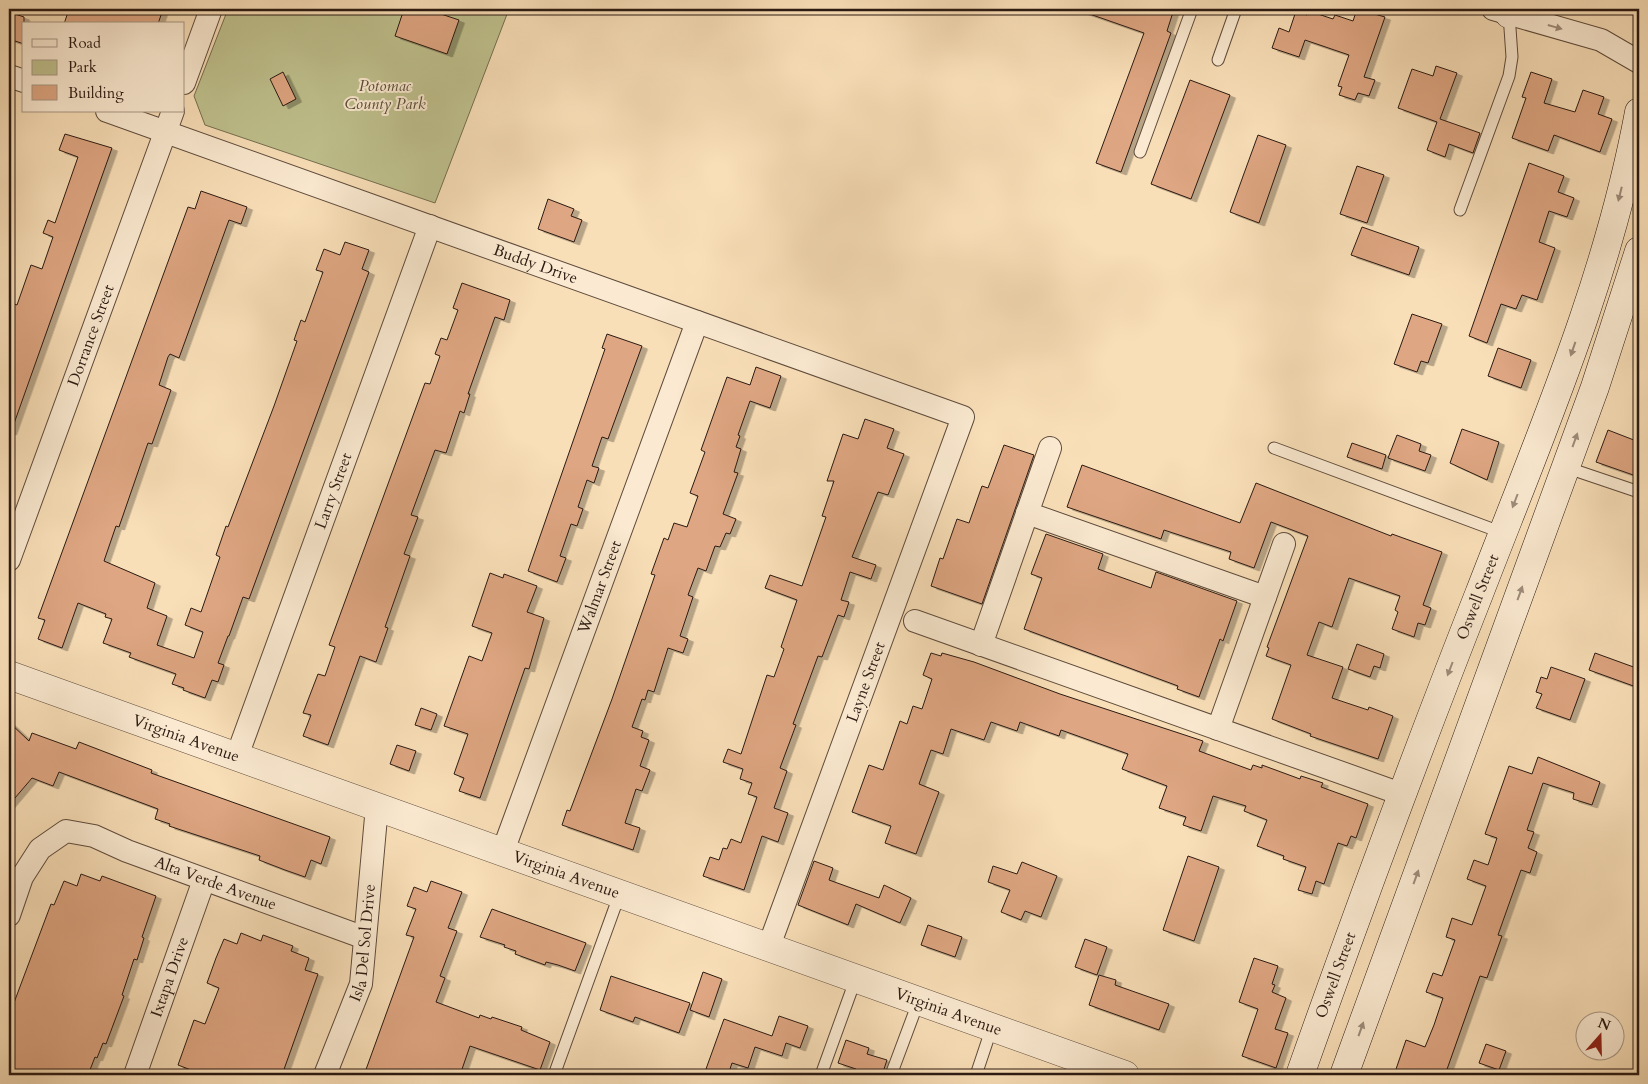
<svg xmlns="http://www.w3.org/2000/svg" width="1648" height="1084" font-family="Cardo,serif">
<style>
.green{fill:#bfc18e;stroke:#756e50}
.building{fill:#dea682;stroke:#2b1a12;filter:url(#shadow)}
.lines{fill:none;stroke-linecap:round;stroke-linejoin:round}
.service-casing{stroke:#5e4b3c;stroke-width:13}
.minor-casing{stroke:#5e4b3c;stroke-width:24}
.tertiary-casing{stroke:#5e4b3c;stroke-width:29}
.secondary-casing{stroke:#2b1a12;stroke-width:29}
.service{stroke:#fbead1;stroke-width:11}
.minor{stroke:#fbead1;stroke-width:22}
.tertiary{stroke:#fbead1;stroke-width:28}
.secondary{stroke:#fbead1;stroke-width:28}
.oneway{fill:#9d8c7b}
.labels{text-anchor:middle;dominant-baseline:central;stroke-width:4;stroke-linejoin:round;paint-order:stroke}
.park-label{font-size:16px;font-style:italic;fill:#574c37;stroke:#fbead1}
.street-label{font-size:16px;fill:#2b1a12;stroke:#fbead1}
</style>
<defs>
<filter id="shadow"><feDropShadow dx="5.5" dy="3" stdDeviation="0" flood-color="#0004"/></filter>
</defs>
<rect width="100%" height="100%" fill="#f9dfb8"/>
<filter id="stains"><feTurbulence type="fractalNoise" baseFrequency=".004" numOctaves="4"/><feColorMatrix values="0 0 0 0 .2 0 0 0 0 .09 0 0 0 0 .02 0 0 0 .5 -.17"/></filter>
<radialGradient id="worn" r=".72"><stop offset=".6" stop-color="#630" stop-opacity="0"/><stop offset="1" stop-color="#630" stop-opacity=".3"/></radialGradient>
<path class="green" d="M228,9h281l-74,194 -230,-78 -11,-29z"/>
<g class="building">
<path d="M69,9h94l-5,15h-94z"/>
<path d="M404,9h22l33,11 -12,34 -52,-18z"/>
<path d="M1081,9h93l-7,22 4,2 -50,139 -25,-9 48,-130 -63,-22z"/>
<path d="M1357,9l28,8 -21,60 11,3 -6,16 -11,-3 -3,7 -16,-5 3,-8 -4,-1 11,-31 -44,-15 -6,17 -27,-9 7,-20 10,4 7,-21 11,4 2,-4 24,8 2,-4 18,6z"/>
<path d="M9,12l15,5v27l-15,-5z"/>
<path d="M1436,66l21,7 -17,46 40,14 -7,20 -24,-9 -4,13 -18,-7 10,-28 -39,-14 14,-39 21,7z"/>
<path d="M283,72l13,27 -13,7 -13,-27z"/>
<path d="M1531,72l21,7 -8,24 31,9 8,-22 21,7 -6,17 14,5 -12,33 -46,-17 -6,16 -36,-13 14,-40 -4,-1z"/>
<path d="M1190,80l40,15 -39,104 -40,-15z"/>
<path d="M65,134l47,14 -101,284 -2,-1v-129l8,3 14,-40 11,4 11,-32 -10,-4 5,-13 7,3 23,-66 -19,-7z"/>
<path d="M1258,135l28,10 -27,78 -29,-11z"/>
<path d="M1529,163l35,13 -6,16 16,6 -7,19 -18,-6 -10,31 16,6 -18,52 -15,-5 -6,14 -15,-5 -14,39 -18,-7z"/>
<path d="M1357,166l27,9 -17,48 -27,-9z"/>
<path d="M201,191l46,16 -6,17 -12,-4 -50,138 -9,-4 -2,3 -9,28 12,5 -19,54 -4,-1 -29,84 -3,-1 -12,35 51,22 -8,25 20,8 -10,29 37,13 9,-26 -18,-7 6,-17 10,4 19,-55 -4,-2 10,-29 2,1 46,-121 23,-65 -3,-1 7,-20 4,2 18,-50 -7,-2 8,-21 16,6 5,-13 24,8 -7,19 7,3 -120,327 -6,-2 -14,39h-1l-10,27 6,2 -6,17 -6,-2 -7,18 -22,-8 1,-2 -12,-4 4,-10 -47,-17 2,-4 -28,-10 9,-24 -7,-2 1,-3 -28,-11 -16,45 -24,-9 7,-19 -7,-2 150,-411 7,2z"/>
<path d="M548,199l26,10 -3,7 11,4 -8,22 -36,-13z"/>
<path d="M1362,227l57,20 -10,28 -58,-20z"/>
<path d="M462,283l48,17 -6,20 -9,-3 -27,77h2l-6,19 -4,-2 -14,42 -11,-3 -24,65 7,2 -14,37 6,2 -25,71 3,1 -12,34 -16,-6 -32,89 -25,-9 8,-21 -8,-2 15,-39 7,2 10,-29 -6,-2 96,-262 5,1 10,-28 -5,-2 6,-16 6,2 11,-30 -5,-2z"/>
<path d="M1412,314l30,10 -14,39 -7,-2 -4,11 -23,-8z"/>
<path d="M607,334l35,12 -34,93 -6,-2 -10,29 7,2 -5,15 -7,-3 -9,27 5,2 -6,17 -6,-2 -11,32 6,2 -9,24 -29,-11 77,-222 -3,-1z"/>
<path d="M1498,348l33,12 -10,28 -33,-12z"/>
<path d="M756,367l25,9 -11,32 -20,-7 -12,34 2,1 -4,11 5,2 -7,23 4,1 -15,41 13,5 -6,15 -4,-1 -6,14 -5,-1 -9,25 -8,-3 -10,27 5,2 -13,39 8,3 -5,14 -15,-5 -14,44 -6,-2 -3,10 -3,-1 -10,28 11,4 -2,6 8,3 -9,26 10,4 -8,21 -6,-2 -11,34 15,5 -7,22 -71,-25 5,-15 3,1 42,-112 43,-124 -4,-1 13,-36 4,2 6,-17 13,4 11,-31 -8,-3 15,-41 -4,-2 26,-73 23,8z"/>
<path d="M865,419l29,10 -7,19 17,6 -16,41 -10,-3 -26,65 24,8 -5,14 -21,-7 -9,28 8,2 -5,15 -6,-2 -16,42 -4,-1 -25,68 3,1 -16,43 7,3 -13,37 14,5 -10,29 -16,-6 -18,54 -41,-14 7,-19 9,3 4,-12 4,1 4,-10 10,4 16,-46 -9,-3 4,-11 -12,-4 3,-10 -20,-7 5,-13 13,5 26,-79 7,2 10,-28 -3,-2 16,-47 -32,-12 5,-13 32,11 24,-69 -4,-1 12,-35h-7l16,-47 15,5z"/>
<path d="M1462,429l37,13 -12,38 -37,-17z"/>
<path d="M1608,430l31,12v35l-43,-15z"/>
<path d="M1397,435l24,9 -2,7 12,4 -6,16 -37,-13z"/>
<path d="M1352,443l34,12 -4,14 -35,-12z"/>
<path d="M1004,445l30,10 -52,149 -51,-18 9,-28 3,1 14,-40 12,4 13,-37 6,2z"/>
<path d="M1082,465l158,58 16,-40 135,53 1,-2 50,18 -19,53 8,3 -6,17 -7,-2 -4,14 -22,-8 6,-17 -3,-2 5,-14 -51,-18 -17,49 -13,-5 -12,33 36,12 -11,31 36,12 1,-3 24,9 -15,43 -68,-23 1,-2 -39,-15 19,-54 -25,-9 3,-8 -2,-1 41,-111 -37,-14 -17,46 -25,-9 2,-7 -67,-22 -3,9 -94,-32z"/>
<path d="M1046,534l57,20 -5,15 53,19 5,-16 81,29 -14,40 -3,-2 -21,58 -22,-8 1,-3 -154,-57 18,-51 -11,-4z"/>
<path d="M490,573l13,5 1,-4 33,12 -10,26 17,6 -15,51 -4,-1 -45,130 -21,-7 5,-13 -10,-4 14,-40 -24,-8 25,-70 13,5 10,-28 -20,-7z"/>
<path d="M1357,644l27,10 -4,14 -6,-2 -4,11 -22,-8z"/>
<path d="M931,653l10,3 1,-3 32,9 86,32 143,47 -4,10 52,19 2,-5 9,3v-3l38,14 1,-3 22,7 -2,4 47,17 -12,34 -5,-2 -4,10 -9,-3 -14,41 -8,-3 -4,13 -14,-4 8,-23 -23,-8 1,-3 -27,-10 10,-26 -23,-9 2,-5 -33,-10 -12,35 -18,-6 3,-8 -27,-9 8,-22 -45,-17 6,-15 -67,-24 -2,6 -39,-14 -3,9 -26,-9 -7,18 -33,-11 -8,25 -12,-4 -12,34 20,8 -23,62 -31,-11 6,-17 -39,-14 17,-47 14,5 17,-49 7,3 6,-18 9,3 10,-30 -9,-4z"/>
<path d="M1595,653l44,16v19l-50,-18z"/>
<path d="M1551,667l34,12 -15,41 -34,-12 6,-14 -6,-2 5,-15 6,2z"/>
<path d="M421,708l16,6 -6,16 -16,-5z"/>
<path d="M9,722l20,19 3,-8 44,16 3,-7 73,28 -1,3 179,64 -9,27 -10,-4 -6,17 -20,-7 -26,-10 1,-4 -91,-30 1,-2 -15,-5 3,-10 -99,-37 -6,14 -21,-8 -23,27z"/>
<path d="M397,745l19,6 -7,20 -19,-7z"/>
<path d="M1538,757l62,25 -8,23 -19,-6 1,-6 -31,-10 -16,47 7,2 -6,16 9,4 -7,21 -9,-3 -23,65 4,1 -15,42 -7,-2 -35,99h-51l12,-35 19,7 9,-22 9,-27 -17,-6 7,-19 9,3 13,-36 -9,-3 6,-19 20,7 14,-39 -19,-7 7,-19 14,5 9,-27 -12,-4 24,-68 23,8z"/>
<path d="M1188,856l31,11 -25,74 -31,-11z"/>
<path d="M814,861l19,7 -4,12 50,18 5,-13 27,13 -11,25 -44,-19 -8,21 -50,-20z"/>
<path d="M1022,862l35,14 -16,41 -16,-6 -4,9 -20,-8 9,-22 -22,-8 5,-16 24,8z"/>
<path d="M81,874l19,7 2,-5 54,20 -14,41 2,1 -7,22 -3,-1 -12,36 2,1 -18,48 -3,-1 -6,15 -2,-1 -7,18h-72l-7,-2v-57l42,-112 3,1 10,-24 13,5z"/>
<path d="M431,881l31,11 -14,36 9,3 -17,45 5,2 -9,24 43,16 1,-3 11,4 1,-2 30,10 -1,3 29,12 -10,28 -70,-24 -10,29h-96l50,-138 -8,-2 10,-26 -9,-3 7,-19 13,5z"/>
<path d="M492,909l94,34 -11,28 -17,-6 -12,-3 -1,3 -30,-11 1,-3 -12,-4 1,-2 -25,-8z"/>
<path d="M928,925l34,12 -7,20 -34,-12z"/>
<path d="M241,933l20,8 2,-6 30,11 -2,5 18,7 -4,12 13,4 -36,101h-93l2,-5 -13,-5 16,-45 11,4 14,-36 -12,-5 9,-25 8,-19 13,5z"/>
<path d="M1085,939l22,8 -10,28 -22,-8z"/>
<path d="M1254,958l24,8 -6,18 3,1 -3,7 14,6 -11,31 13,4 -12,35 -34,-12 16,-47 -19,-7z"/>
<path d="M703,972l19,7 -13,38 -19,-7z"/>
<path d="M1099,975l17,5 -1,5 54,19 -10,26 -70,-25z"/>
<path d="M611,976l79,27 -11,30 -44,-16 -2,5 -33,-12z"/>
<path d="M779,1016l29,10 -8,22 -14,-5 -4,13 -27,-9 -7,21 -16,-5 -4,12 -22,-6 18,-50 48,17z"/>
<path d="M846,1040l23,8 -2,6 20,6 -5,15h-29l3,-6 -18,-6z"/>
<path d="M1486,1044l20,7 -7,19 -20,-7z"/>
</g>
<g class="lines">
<defs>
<g id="service">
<path d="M1218,60l18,-51"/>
<path d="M1140,152l52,-143"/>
<path d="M1460,210l49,-134 3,-19 -3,-43"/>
<path d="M1274,448l229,85"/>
<path d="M1565,467l74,25"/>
<path d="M554,1075l66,-182"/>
<path d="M821,1075l35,-97"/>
<path d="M891,1075l28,-75"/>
<path d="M976,1075l16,-48"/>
</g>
<g id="minor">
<path d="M1493,9l108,31 38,22"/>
<path d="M9,76l15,5"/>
<path d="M184,83l27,-74"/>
<path id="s1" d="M107,111l856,306 -194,529"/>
<path d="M1027,513l238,84"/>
<path id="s2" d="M9,560l164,-449"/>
<path d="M915,621l486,173"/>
<path d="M981,645l69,-197"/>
<path d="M1218,729l66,-185"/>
<path id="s3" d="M237,756l193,-530"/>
<path id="s4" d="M503,851l194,-529"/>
<path id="s5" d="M9,915l13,-38 18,-28 26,-18 28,5 33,15 238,87"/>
<path id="s6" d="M135,1075l69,-195"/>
<path id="s7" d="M325,1075l36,-91 16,-178"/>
</g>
<g id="tertiary">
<path id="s8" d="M9,675l1116,400"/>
</g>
<g id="secondary">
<path d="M1509,14l1,-5"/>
<path id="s9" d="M1300,1075c57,-161 116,-321 179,-481 61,-158 129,-314 160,-482"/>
<path d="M1344,1075l251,-688 44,-136"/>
</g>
</defs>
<use href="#service" class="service-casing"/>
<use href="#minor" class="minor-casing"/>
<use href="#tertiary" class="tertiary-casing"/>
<use href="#secondary" class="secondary-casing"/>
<use href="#service" class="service"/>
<use href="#minor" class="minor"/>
<use href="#tertiary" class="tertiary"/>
<use href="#secondary" class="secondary"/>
</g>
<defs><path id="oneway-solid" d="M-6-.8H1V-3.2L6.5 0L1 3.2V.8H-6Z" transform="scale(1.25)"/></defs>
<g class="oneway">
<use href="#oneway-solid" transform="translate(1555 27) rotate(16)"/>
<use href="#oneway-solid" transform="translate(1620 194) rotate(104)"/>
<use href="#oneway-solid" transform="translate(1573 349) rotate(109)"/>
<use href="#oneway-solid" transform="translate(1575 440) rotate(-70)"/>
<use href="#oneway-solid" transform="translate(1515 501) rotate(111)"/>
<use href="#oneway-solid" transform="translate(1520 593) rotate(-70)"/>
<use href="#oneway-solid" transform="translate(1450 669) rotate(111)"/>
<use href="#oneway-solid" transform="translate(1416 877) rotate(-70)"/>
<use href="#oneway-solid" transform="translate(1361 1029) rotate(-70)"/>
</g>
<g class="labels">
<g class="park-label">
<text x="385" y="86">Potomac<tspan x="385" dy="18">County Park</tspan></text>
</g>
<g class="street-label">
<text stroke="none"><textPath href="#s1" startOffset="455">Buddy Drive</textPath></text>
<text stroke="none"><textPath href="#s2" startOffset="239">Dorrance Street</textPath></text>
<text stroke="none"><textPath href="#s3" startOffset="282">Larry Street</textPath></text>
<text stroke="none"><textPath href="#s4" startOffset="281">Walmar Street</textPath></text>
<text stroke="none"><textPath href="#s9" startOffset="510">Oswell Street</textPath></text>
<text transform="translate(866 682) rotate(-70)">Layne Street</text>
<text stroke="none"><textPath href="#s8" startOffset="188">Virginia Avenue</textPath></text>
<text stroke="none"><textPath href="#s8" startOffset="592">Virginia Avenue</textPath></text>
<text stroke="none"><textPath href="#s5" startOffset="264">Alta Verde Avenue</textPath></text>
<text stroke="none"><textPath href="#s7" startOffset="139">Isla Del Sol Drive</textPath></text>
<text stroke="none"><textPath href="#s9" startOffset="106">Oswell Street</textPath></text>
<text stroke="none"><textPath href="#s6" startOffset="104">Ixtapa Drive</textPath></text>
<text stroke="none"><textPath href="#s8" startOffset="998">Virginia Avenue</textPath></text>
</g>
</g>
<rect width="1648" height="1084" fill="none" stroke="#f9dfb8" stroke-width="30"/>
<rect x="10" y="10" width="1628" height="1064" fill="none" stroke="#2b1a12" stroke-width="2.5"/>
<rect x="15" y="15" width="1618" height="1054" fill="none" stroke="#2b1a12"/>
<rect x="22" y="22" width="162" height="90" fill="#fbead1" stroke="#a89785"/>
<rect x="32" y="39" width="25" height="8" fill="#fbead1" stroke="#a89785"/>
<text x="68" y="48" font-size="15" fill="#2b1a12">Road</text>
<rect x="32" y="60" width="25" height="15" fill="#bfc18e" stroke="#a89785"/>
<text x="68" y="72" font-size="15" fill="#2b1a12">Park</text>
<rect x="32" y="85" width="25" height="15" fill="#dea682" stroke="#a89785"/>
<text x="68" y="98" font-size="15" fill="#2b1a12">Building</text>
<g transform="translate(1600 1036) rotate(20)"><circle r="24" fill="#fbead1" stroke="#a89785"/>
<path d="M0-4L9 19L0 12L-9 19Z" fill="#8f2418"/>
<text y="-8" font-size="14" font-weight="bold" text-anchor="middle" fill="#2b1a12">N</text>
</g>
<rect width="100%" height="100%" filter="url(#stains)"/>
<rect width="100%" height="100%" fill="url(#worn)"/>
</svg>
